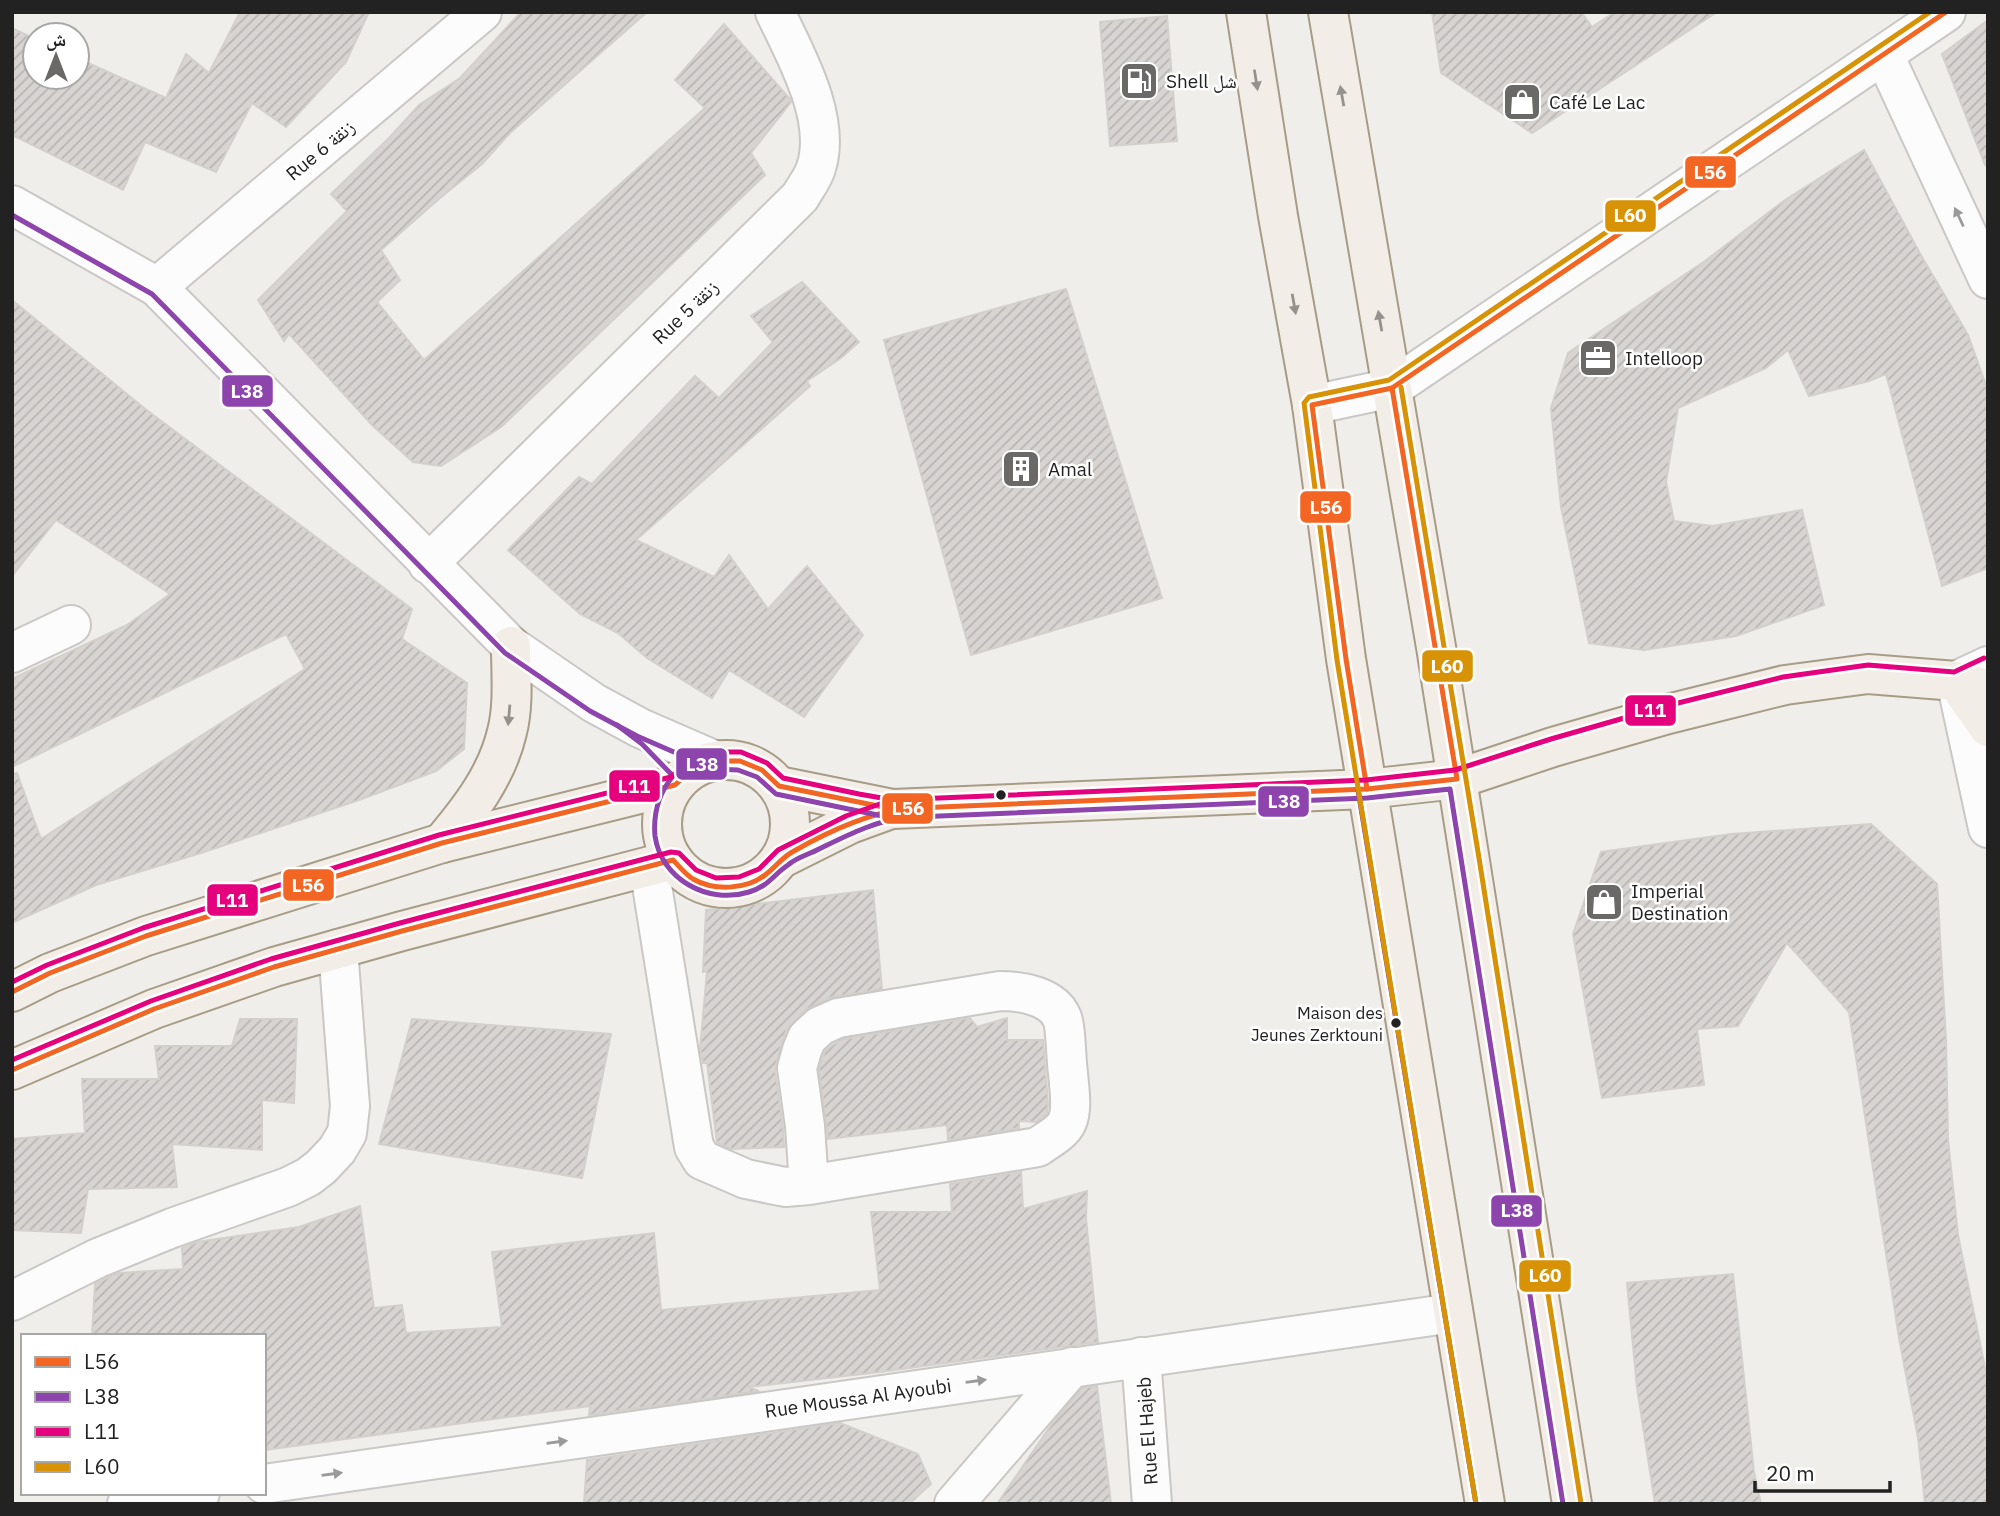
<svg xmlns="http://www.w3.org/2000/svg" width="2000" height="1516" font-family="'IBM Plex Sans','Noto Naskh Arabic',sans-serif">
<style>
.building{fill:url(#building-hatch);stroke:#d3d0cc;stroke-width:2}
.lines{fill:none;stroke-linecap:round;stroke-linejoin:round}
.minor-casing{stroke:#c9c8c7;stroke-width:42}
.major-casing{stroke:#a79c86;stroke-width:42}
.minor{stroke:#fdfcfc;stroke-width:38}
.major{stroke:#f3ede7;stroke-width:38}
.bus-1-casing{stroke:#fff;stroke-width:10}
.bus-2-casing{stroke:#fff;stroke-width:10}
.bus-3-casing{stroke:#fff;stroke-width:10}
.bus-4-casing{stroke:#fff;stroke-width:10}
.bus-1{stroke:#f26522;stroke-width:5}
.bus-2{stroke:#8e44ad;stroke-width:5}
.bus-3{stroke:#e5007d;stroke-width:5}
.bus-4{stroke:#d79205;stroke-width:5}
.oneway{fill:#95928e}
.oneway2{fill:#9a9a9a}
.bus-dot{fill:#222;stroke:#fff;stroke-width:2.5}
.labels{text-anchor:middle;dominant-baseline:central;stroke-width:5;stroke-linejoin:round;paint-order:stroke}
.bus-label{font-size:17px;fill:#222;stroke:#fff;text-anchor:end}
.poi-label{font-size:19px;fill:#222;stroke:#fff;text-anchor:start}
.street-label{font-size:19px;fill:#222;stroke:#fff}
.line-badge{stroke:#fff;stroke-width:2.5}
.badge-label{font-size:19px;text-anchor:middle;font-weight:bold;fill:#fff}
</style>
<defs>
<pattern id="building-hatch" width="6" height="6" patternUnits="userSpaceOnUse" patternTransform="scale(1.75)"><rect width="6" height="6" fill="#d7d4d2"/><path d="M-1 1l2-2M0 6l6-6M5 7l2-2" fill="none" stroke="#b8b6b4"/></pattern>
</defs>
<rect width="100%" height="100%" fill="#f0eeeb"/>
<g class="building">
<path d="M240,12h129l-23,50 -60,65 -34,-24 -36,69 -71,-30 -22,48 -111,-55v-107l23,11v38h42v-19l89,40 20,-44 23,19z"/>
<path d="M521,12h126l-136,120 -29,32 -42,34 -59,52 19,30 -23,22 47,58 281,-252 -30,-28 49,-56 66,75 1,3 -40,51 14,22 -264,252 -60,39 -28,-4 -41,-37 -83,-91 -5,7 -26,-41 89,-89 -16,-17 58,-56 30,-33 41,-27z"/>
<path d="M1432,12h149l11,15 23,-15h102l-185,121 -91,-60z"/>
<path d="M1167,16l10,125 -67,5 -10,-124z"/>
<path d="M1988,20v144l-3,1 -43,-111z"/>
<path d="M1864,150l58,107 46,78 20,56v177l-46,18 -56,-212 -17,7 -60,15 -21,-46 -22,18 -88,40 -12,74 8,39 39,5 89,-16 22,95 -88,31 -92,14 -55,-7 -28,-136 -10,-99 17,-55 137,-92 80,-61z"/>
<path d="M802,282l57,60 -18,16 -34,23 3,5 -174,154 78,37 15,-22 39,54 39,-43 56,69 -59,82 -75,-47 -17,28 -65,-40 -29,-25 -38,-19 -72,-64 71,-73 13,7 103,-108 24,22 54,-56 -22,-26z"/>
<path d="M1066,289l96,309 -191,57 -87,-315z"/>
<path d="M12,300l132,108 268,201 -10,30 65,44 -3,66 -28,22 -77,29 -155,52 -108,33 -84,38v-149l5,-1 24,66 264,-170 -19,-35 -274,133v-88l115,-54 43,-31 -114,-74 -44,56z"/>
<path d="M1871,824l66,60 9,156 2,99 10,96 30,147v122h-63l-7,-66 -19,-100 -50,-326 -62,-69 -49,83 -41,3 7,56 -102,13 -29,-164 28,-82 130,-18z"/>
<path d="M873,890l9,99 -53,9 -23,12 -19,19 -6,15 -6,26 8,58 1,19 -53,2 -14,-6 -10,-80h-4l-3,-14 7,-78 -4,1 3,-62z"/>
<path d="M970,1018l7,9 30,-9v22h36l5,64 -1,9 -3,3 -8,6 -17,-1v7l-71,12 -1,-15 -119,14 -9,-70 6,-18 7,-6 12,-6z"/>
<path d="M240,1019h57l-3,84 -32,-3v50l-90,-6 5,43 -89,2 -7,44 -69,-3v-91l73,-6 -3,-54h77l-4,-33h77z"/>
<path d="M412,1019l199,15 -29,144 -203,-34z"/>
<path d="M1021,1172l2,37 64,-18 -1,27 12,124 -218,30 -132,15 11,4 -170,24 1,-9 -326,44v-114h-172l3,-52 12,-6 12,-5 64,-4 -1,-21 15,-6 102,-15 61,-21 14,102 28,-3 4,28 96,-6 -10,-75 162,-19 7,77 219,-20 -9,-78h81l-2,-28z"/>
<path d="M1733,1274l21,198 7,32h-106l-18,-116 -10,-105z"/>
<path d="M1097,1386l14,118h-114l54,-79 31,-37z"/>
<path d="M840,1423l78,31 13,30 -22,20h-325l3,-44z"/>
</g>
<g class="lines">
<defs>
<g id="minor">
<path d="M1884,55l104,224"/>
<path d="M12,205l145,82 354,359 83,57 46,25 76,33"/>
<path d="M157,287l325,-275"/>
<path d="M1312,405l80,-17 554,-376"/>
<path d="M428,564l372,-367c5,-9 13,-19 16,-29 16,-49 -20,-112 -41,-156"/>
<path d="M12,653l59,-28"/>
<path d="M1988,666l-32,15 32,147"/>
<path d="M649,867l45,280 8,13 44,19 39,8 24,-2 229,-38c9,-7 24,-14 29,-25 6,-13 2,-35 1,-49 -2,-12 -2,-46 -6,-55 -9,-22 -41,-27 -62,-27l-162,27 -18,8 -13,12 -5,12 -5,18 8,58 4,59"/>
<path d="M12,1301l86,-43 74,-30 116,-41 20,-10 13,-10 16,-17 10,-17 3,-27 -12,-157"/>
<path d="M1141,1357l11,147"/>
<path d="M264,1484l1189,-171"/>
<path d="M127,1504l73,-11"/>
<path d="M954,1504l118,-137"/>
</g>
<g id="major">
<path d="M1246,12l32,204 34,189 34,254 139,845"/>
<path d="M1328,12l108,635 136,857"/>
<path d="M1956,681l32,46"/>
<circle cx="726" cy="824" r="64"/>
<path d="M779,786l114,23 474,-20 90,-10 96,-32 115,-33 117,-29 83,-11 88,7 32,8"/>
<path d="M442,843c28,-33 55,-68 65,-111 7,-27 4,-58 4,-86"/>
<path d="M782,858l68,-34 41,-15"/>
<path d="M12,992l38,-19 96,-37 296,-93 233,-58"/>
<path d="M12,1070l142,-61 120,-42 128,-36 271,-71"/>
</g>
</defs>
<use href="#minor" class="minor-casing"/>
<use href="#major" class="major-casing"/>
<use href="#minor" class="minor"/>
<use href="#major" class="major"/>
<defs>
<g id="bus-1">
<path d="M1367,789l-21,-130 -34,-254 80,-17 554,-376"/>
<path d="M12,992l38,-19 96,-37 296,-93 233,-58 18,-16 23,-8h24l22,9 17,16 114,23 474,-20 90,-10 -65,-391"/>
<path d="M12,1070l142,-61 120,-42 128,-36 271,-71c6,6 12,14 20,19 21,12 53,11 72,-4 11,-8 17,-18 29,-24 35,-20 73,-37 112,-43"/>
</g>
<g id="bus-2">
<path d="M12,215l140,79 353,359 85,58 47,25 76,33 25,1 19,7 19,17 116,24 475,-20 83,-9 113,715"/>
<path d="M617,725l25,19 31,32c-14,17 -20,37 -18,60 6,43 53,69 94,56 20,-6 24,-17 39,-27 8,-7 19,-10 29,-15 29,-14 57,-29 90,-33"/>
<path d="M1358,790l118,714"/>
</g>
<g id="bus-3">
<path d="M12,982l35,-17 96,-37 296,-93 232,-58 19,-16 25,-9h26l26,11 16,15 76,16 34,6 10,-1"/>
<path d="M12,1060l139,-59 120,-42 129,-36 271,-71 8,1 17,17 20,8 23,-1 20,-8 19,-19 68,-34 45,-16 475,-20 89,-10 96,-31 115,-33 117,-29 85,-12 86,7 30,-14"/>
</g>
<g id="bus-4">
<path d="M1401,387l78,471 102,645"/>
<path d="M1476,1504l-139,-844 -33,-257 5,-6 80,-17 541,-368"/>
</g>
</defs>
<use href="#bus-1" class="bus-1-casing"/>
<use href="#bus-2" class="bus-2-casing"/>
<use href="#bus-3" class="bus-3-casing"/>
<use href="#bus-4" class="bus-4-casing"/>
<use href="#bus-1" class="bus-1"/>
<use href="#bus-2" class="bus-2"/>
<use href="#bus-3" class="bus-3"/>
<use href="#bus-4" class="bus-4"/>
</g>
<defs><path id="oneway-solid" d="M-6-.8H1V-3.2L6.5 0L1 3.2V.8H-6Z" transform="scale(1.75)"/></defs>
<g class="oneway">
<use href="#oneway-solid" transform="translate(1256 80) rotate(81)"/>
<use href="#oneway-solid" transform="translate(1342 96) rotate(-100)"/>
<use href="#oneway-solid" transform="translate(1294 304) rotate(80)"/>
<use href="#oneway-solid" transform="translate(1380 321) rotate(-100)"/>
<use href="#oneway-solid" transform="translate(509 715) rotate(95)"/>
</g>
<g class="oneway2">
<use href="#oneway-solid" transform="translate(1959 217) rotate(-115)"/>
<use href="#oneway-solid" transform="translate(976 1381) rotate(-8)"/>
<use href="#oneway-solid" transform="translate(557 1442) rotate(-8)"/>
<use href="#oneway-solid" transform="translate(332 1474) rotate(-8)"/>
</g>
<defs>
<symbol id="fuel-square" viewBox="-11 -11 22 22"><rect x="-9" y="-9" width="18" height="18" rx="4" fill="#6a6968" stroke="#fff"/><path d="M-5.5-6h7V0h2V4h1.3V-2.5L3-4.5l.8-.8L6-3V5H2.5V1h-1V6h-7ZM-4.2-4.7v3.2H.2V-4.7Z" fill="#fff"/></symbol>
<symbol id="shop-square" viewBox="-11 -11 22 22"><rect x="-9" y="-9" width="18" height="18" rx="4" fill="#6a6968" stroke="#fff"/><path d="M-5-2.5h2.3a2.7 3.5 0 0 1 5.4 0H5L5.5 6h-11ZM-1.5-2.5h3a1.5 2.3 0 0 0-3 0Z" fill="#fff"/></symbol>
<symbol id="office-square" viewBox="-11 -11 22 22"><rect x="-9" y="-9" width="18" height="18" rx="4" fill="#6a6968" stroke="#fff"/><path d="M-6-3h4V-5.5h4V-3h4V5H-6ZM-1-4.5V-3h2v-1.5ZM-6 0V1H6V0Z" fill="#fff"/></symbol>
<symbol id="building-square" viewBox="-11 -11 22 22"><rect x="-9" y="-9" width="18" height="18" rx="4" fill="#6a6968" stroke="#fff"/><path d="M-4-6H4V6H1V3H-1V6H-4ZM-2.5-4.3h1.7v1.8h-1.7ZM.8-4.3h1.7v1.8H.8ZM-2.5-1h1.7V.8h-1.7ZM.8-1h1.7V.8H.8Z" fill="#fff"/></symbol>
</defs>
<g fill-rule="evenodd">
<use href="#fuel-square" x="1117" y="59" width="44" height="44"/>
<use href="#shop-square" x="1500" y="80" width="44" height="44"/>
<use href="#office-square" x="1576" y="336" width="44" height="44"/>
<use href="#building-square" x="999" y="447" width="44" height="44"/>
<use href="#shop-square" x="1582" y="880" width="44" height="44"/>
</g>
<g class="bus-dot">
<circle cx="1001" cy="795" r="6"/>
<circle cx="1396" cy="1023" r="6"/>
</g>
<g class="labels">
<g class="bus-label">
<text x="1383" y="1013">Maison des<tspan x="1383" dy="22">Jeunes Zerktouni</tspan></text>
</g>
<g class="poi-label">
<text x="1166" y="81">Shell شل</text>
<text x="1549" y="102">Café Le Lac</text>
<text x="1625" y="358">Intelloop</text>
<text x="1048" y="469">Amal</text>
<text x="1631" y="891">Imperial<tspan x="1631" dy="22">Destination</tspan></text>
</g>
<g class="street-label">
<text transform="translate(320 150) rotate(-40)">Rue 6 زنقة</text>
<text transform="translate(685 312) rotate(-44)">Rue 5 زنقة</text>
<text transform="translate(858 1398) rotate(-8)">Rue Moussa Al Ayoubi</text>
<text transform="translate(1147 1431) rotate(-94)">Rue El Hajeb</text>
</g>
</g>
<g class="line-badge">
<rect x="1684" y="155" width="53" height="34" rx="7" fill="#f26522"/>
<rect x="1604" y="199" width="53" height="34" rx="7" fill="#d79205"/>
<rect x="221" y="374" width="53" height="34" rx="7" fill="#8e44ad"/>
<rect x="1299" y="490" width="53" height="34" rx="7" fill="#f26522"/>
<rect x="1421" y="649" width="53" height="34" rx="7" fill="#d79205"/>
<rect x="1624" y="694" width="53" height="33" rx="7" fill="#e5007d"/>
<rect x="675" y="747" width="53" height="34" rx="7" fill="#8e44ad"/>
<rect x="608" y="769" width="53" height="34" rx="7" fill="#e5007d"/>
<rect x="1257" y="785" width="53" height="33" rx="7" fill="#8e44ad"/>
<rect x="881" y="792" width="53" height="33" rx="7" fill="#f26522"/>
<rect x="282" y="868" width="53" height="34" rx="7" fill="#f26522"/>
<rect x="206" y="883" width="53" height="34" rx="7" fill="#e5007d"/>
<rect x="1490" y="1194" width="53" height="34" rx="7" fill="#8e44ad"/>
<rect x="1518" y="1259" width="54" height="34" rx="7" fill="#d79205"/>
</g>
<g class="badge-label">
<text x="1710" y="179">L56</text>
<text x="1630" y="222">L60</text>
<text x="247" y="398">L38</text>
<text x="1326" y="514">L56</text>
<text x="1447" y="673">L60</text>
<text x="1650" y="717">L11</text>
<text x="702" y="771">L38</text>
<text x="634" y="793">L11</text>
<text x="1284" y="808">L38</text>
<text x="908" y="815">L56</text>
<text x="308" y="892">L56</text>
<text x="232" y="907">L11</text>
<text x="1517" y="1217">L38</text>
<text x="1545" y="1282">L60</text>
</g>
<rect width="2000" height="1516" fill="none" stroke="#222222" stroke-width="28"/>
<rect x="21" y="1334" width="245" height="161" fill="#ffffff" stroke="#a7a7a7" stroke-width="2"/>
<rect x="35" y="1357" width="35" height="10" fill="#f26522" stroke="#a7a7a7" stroke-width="2"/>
<text x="84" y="1369" font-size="21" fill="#222222">L56</text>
<rect x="35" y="1392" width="35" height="10" fill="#8e44ad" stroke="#a7a7a7" stroke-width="2"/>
<text x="84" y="1404" font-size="21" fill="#222222">L38</text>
<rect x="35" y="1427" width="35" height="10" fill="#e5007d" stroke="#a7a7a7" stroke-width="2"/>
<text x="84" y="1439" font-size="21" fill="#222222">L11</text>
<rect x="35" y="1462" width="35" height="10" fill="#d79205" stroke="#a7a7a7" stroke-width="2"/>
<text x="84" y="1474" font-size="21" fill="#222222">L60</text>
<g transform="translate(56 56)"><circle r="33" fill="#ffffff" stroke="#a7a7a7" stroke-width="2"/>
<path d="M0-5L12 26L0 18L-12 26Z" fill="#6a6968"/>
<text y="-10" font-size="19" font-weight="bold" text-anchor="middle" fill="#222222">ش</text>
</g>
<path d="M1755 1481v10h135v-10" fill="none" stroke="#222222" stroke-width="3.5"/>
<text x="1766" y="1481" font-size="21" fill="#222222" stroke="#ffffff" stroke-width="5" paint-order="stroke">20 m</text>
</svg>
